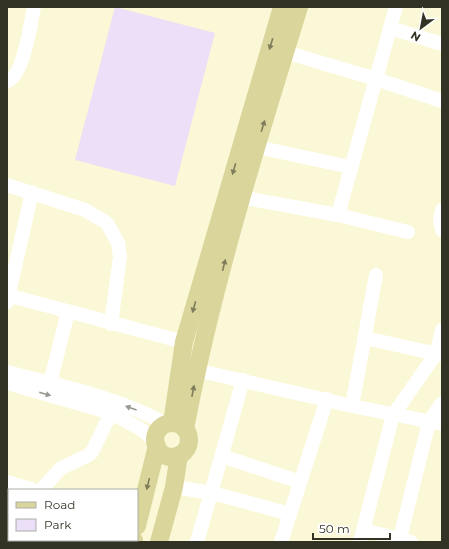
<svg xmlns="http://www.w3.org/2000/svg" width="449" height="549" font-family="Montserrat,sans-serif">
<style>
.green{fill:#ecdff8}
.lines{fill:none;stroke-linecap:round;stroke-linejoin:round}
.minor{stroke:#fff;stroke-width:14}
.major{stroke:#dad69b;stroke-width:18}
.oneway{fill:#7e7c5a}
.oneway2{fill:#989892}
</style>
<rect width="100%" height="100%" fill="#faf8d6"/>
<path class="green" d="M115,7l100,26 -40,153 -100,-26z"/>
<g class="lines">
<g class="minor">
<path d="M390,28l52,16"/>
<path d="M285,52l91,27 66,22"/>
<path d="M7,81c16,-3 24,-59 27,-74"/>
<path d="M257,147l93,20"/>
<path d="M7,185l78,25 22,13 11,20 2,14 -9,67"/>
<path d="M240,197l98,18 70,17"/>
<path d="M442,210l-2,9 2,11"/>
<path d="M338,215l58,-208"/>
<path d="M7,295l177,47"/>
<path d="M7,302l25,-110"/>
<path d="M365,338l77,17"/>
<path d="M196,370l156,36 90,18"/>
<path d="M7,372c54,14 110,25 159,52"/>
<path d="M7,383l104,30 28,15 17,13"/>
<path d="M50,383l18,-71"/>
<path d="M352,406l24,-131"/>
<path d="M222,456l78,26"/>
<path d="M7,482l26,8"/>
<path d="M174,487l38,6 78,21"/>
<path d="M41,490l20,-22 26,-12 5,-4 19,-39"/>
<path d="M364,530l47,12"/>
<path d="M70,540l6,2"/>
<path d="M28,542v-2"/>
<path d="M197,542l46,-162"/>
<path d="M281,542l46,-143"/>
<path d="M360,542l33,-127 43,-61 6,-24"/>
<path d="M399,542l30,-120 13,-19"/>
</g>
<g class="major">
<path d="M172,423l12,-81 98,-335"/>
<circle cx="172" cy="440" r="17"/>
<path d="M185,429c27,-143 71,-283 114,-422"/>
<path d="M137,526l20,-80"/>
<path d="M133,542l1,-2"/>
<path d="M159,542l15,-55 5,-32"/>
</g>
</g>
<defs><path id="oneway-solid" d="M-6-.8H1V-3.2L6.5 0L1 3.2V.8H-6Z"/></defs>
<g class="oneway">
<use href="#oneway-solid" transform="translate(271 44) rotate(107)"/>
<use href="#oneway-solid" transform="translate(263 126) rotate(-73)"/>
<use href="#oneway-solid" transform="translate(234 169) rotate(106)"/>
<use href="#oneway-solid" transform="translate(224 265) rotate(-76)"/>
<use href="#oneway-solid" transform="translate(194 307) rotate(106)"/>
<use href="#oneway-solid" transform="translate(193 391) rotate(-79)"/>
<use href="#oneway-solid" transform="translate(148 484) rotate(104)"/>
</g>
<g class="oneway2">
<use href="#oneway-solid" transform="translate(45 394) rotate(16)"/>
<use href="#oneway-solid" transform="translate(131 408) rotate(-160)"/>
</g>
<rect width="449" height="549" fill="none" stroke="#323225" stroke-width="16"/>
<rect x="8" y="489" width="130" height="52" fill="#ffffff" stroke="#adada8"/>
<rect x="16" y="502" width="20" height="6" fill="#dad69b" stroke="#adada8"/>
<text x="44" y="509" font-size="12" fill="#323225">Road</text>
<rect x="16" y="519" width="20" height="12" fill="#ecdff8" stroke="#adada8"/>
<text x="44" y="529" font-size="12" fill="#323225">Park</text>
<g transform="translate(421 28) rotate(212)" stroke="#ffffff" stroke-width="3" paint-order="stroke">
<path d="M0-3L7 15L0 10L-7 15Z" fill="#323225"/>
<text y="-6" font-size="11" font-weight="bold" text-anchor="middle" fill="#323225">N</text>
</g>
<path d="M313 533v6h77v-6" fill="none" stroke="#323225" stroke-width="2"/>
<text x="319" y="533" font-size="12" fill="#323225" stroke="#ffffff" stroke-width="3" paint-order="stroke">50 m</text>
</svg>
